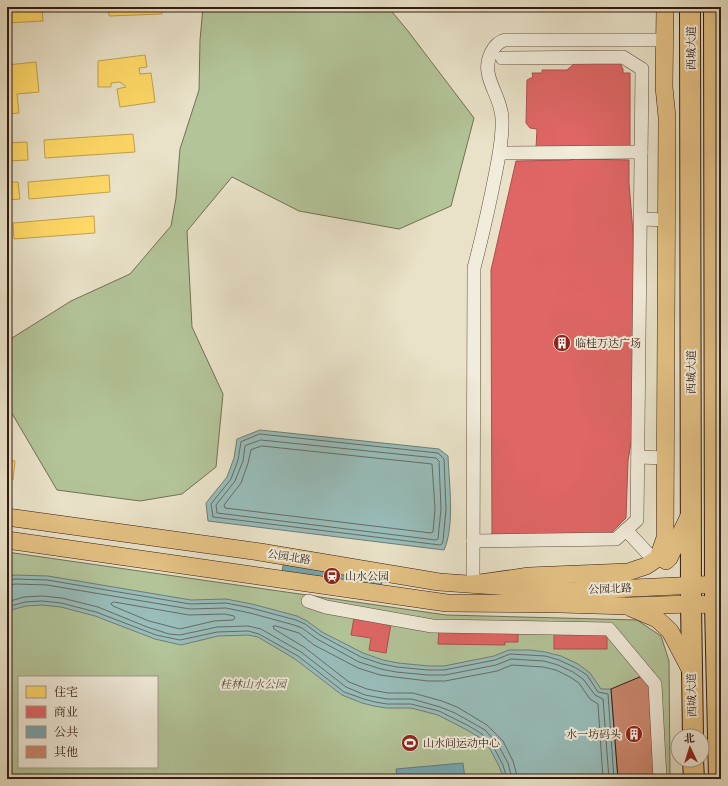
<svg xmlns="http://www.w3.org/2000/svg" width="728" height="786" font-family="Alegreya,'Noto Serif SC',serif">
<style>
.green{fill:#b3c499;stroke:#736f55;fill-rule:evenodd}
.water{fill:#98bdba;stroke:#707c76}
.homes{fill:#ffd966;stroke:#c2a04c}
.shops{fill:#e06666;stroke:#ac4f4c}
.public{fill:#76a5af;stroke:#627b80}
.lines{fill:none;stroke-linecap:round;stroke-linejoin:round}
.shore{stroke:#666c66;stroke-width:1}
.ferry{stroke:#514b44;stroke-width:1;stroke-dasharray:5 4;stroke-linecap:butt}
.building{fill:#cd8970;stroke:#331a11}
.minor-casing{stroke:#604c3f;stroke-width:14}
.major-casing{stroke:#331a11;stroke-width:18}
.highway-casing{stroke:#331a11;stroke-width:22}
.minor{stroke:#f1ecdb;stroke-width:13}
.major{stroke:#e4c184;stroke-width:17}
.highway{stroke:#e4c184;stroke-width:20}
.labels{text-anchor:middle;dominant-baseline:central;stroke-width:4;stroke-linejoin:round;paint-order:stroke}
.street-label{font-size:11px;fill:#331a11;stroke:#f1ecdb}
.poi-label{font-size:11px;fill:#331a11;stroke:#f1ecdb;text-anchor:start}
.park-label{font-size:11px;font-style:italic;fill:#594d3a;stroke:#f1ecdb}
</style>
<rect width="100%" height="100%" fill="#e9e2c8"/>
<filter id="stains"><feTurbulence type="fractalNoise" baseFrequency=".005" numOctaves="4"/><feColorMatrix values="0 0 0 0 .2 0 0 0 0 .09 0 0 0 0 .02 0 0 0 .5 -.17"/></filter>
<radialGradient id="worn" r=".72"><stop offset=".6" stop-color="#630" stop-opacity="0"/><stop offset="1" stop-color="#630" stop-opacity=".3"/></radialGradient>
<g class="green">
<path d="M203,7h185l20,24 66,87 -23,88 -52,23 -100,-18 -67,-34 -45,54 5,96 31,67 -7,73 -34,27 -42,7 -83,-11 -50,-85v-36l5,-31 59,-37 59,-27 41,-48 5,-28 4,-49 19,-59 1,-50z"/>
<path d="M7,552l439,63 191,5 24,16 8,25 1,118h-663zM19,677h138v90h-138z"/>
</g>
<g class="water">
<path d="M260,430l179,19 9,7c1,26 7,70 -4,94l-236,-29 -2,-18 21,-26 7,-19 3,-19z"/>
<path d="M15,575l33,1 143,24 35,-1 26,5 45,12 10,5 15,11 41,21 20,7 15,3 31,3h15l50,-10 15,-6h21l15,2 16,4 17,8 12,9 11,16h10l7,90h-114l-5,-13 -9,-17 -11,-12 -12,-7 -29,-15 -27,-7h-24l-13,-2 -12,-3 -20,-8 -47,-36 -37,-22 -10,-2 -30,1 -37,9 -26,-6 -60,-23 -34,-9 -19,-2 -16,1 -19,5v-34z"/>
</g>
<g class="homes">
<path d="M7,7h35l1,14 -36,2z"/>
<path d="M108,7h54v7l-53,2z"/>
<path d="M145,55l2,12 -8,1 1,6 11,-1 4,29 -35,5 -3,-18 9,-2 -6,-5 -9,1v4h-13v-26z"/>
<path d="M36,62l3,30 -22,2 2,19 -12,1v-49z"/>
<path d="M133,134l2,18 -90,6 -1,-18z"/>
<path d="M27,142l1,18 -21,1v-18z"/>
<path d="M109,175l1,17 -81,7 -1,-17z"/>
<path d="M7,182h11l2,17 -13,1z"/>
<path d="M94,216l1,17 -81,6 -1,-16z"/>
<path d="M7,460l8,1 -2,19 -6,-1z"/>
</g>
<g class="shops">
<path d="M575,63h45l3,6v4h7v74l-50,1v11l49,1v23l4,49 2,185 -7,44 -2,57 -17,17 -117,1 -1,-266 25,-109 55,-1 1,-12h-36l1,-19 -7,-1 -4,-5 1,-43 6,-3 -1,-4h10v-3h25z"/>
<path d="M354,618l37,6 -5,29 -17,-3 2,-12 -20,-3z"/>
<path d="M439,629l79,1v12h-13v3l-67,-1z"/>
<rect x="554" y="634" width="53" height="15"/>
</g>
<g class="public">
<path d="M285,553l99,16 -5,31 -99,-16z"/>
<path d="M463,763l2,16h-68l-1,-10z"/>
</g>
<g class="lines">
<g class="shore">
<path d="M260,434l178,19 6,6 2,50 -3,32 -1,3 -2,1 -227,-28 -2,-13 20,-25 7,-19 3,-18z"/>
<path d="M261,440l175,18 3,3 2,48 -3,30 -2,1 -219,-27 -1,-8 19,-24 8,-20 2,-15z"/>
<path d="M262,446l170,18 3,45 -2,23 -2,1 -206,-25 -1,-3 17,-22 7,-20 3,-13z"/>
<path d="M7,580l9,-1 31,1 143,24 36,-1 25,5 45,12 9,4 15,11 41,22 21,7 15,3 31,3h16l51,-10 15,-6 35,2 14,4 17,8 11,7 11,17 10,2 6,85"/>
<path d="M7,585l9,-1 31,1 143,24 36,-1 24,5 44,12 8,3 15,11 42,23 22,7 15,3 32,3h17l51,-10 15,-6 33,2 14,4 15,7 10,7 12,16 8,4 6,80"/>
<path d="M7,602l17,-5 18,-1 20,2 36,9 49,20 22,7 11,1 37,-8 31,-1 13,3 40,23 45,35 19,8 22,4h25l28,8 15,6 16,9 14,8 12,13 11,20 4,16"/>
<path d="M114,602l75,13 36,-1 9,2 1,2 -2,2 -19,1 -34,8 -31,-8 -36,-15 -2,-2z"/>
<path d="M7,607l18,-5 17,-1 19,2 35,9 60,23 24,5 37,-8 31,-1 11,3 39,22 46,36 20,7 11,3 12,2h24l28,7 30,15 13,8 11,12 10,19 4,14"/>
<path d="M518,779l-5,-18 -10,-20 -16,-16 -30,-18 -15,-6 -29,-8h-25l-11,-2 -10,-2 -18,-7 -45,-35 -30,-18 -1,-3h3l23,7 15,12 44,23 22,7 15,2 33,4h17l52,-10 15,-6 31,2 13,3 14,7 9,6 11,16 8,5 5,75"/>
</g>
<path class="ferry" d="M617,779l1,-1"/>
</g>
<path class="building" d="M642,676l9,14 4,89h-37l-7,-90z"/>
<g class="lines">
<defs>
<g id="minor">
<path d="M500,153l141,-1"/>
<path d="M641,219l26,1"/>
<path d="M638,457l28,1"/>
<path d="M626,530l28,30"/>
<path d="M473,541l143,-2 21,-19 5,-451 -19,-12 -121,1"/>
<path d="M473,584l1,-316c8,-31 15,-61 21,-92 4,-19 8,-39 7,-58 -1,-18 -12,-31 -14,-46 -2,-12 5,-29 17,-32h159"/>
<path d="M308,601l18,6 106,19 177,3 46,55 5,95"/>
</g>
<g id="major">
<path d="M7,517l253,35 179,30 129,9 153,-7"/>
<path d="M7,540l440,63 113,1 68,2 63,-2 30,1"/>
<path d="M666,561l3,-3 22,-46"/>
<path d="M473,584l56,-8 99,-4 18,-6 12,-8 7,-20 2,-421 -3,-30 1,-80"/>
<path d="M631,608l26,11 13,12 22,42"/>
</g>
<g id="highway">
<path d="M690,7l1,597 2,132"/>
<path d="M714,7l1,598 4,174"/>
<path d="M693,760l1,19"/>
</g>
</defs>
<use href="#minor" class="minor-casing"/>
<use href="#major" class="major-casing"/>
<use href="#highway" class="highway-casing"/>
<use href="#minor" class="minor"/>
<use href="#major" class="major"/>
<use href="#highway" class="highway"/>
</g>
<defs>
<symbol id="building-disc" viewBox="-11 -11 22 22"><circle r="9.5" fill="#8f2418" stroke="#f1ecdb"/><path d="M-4-6H4V6H1V3H-1V6H-4ZM-2.5-4.3h1.7v1.8h-1.7ZM.8-4.3h1.7v1.8H.8ZM-2.5-1h1.7V.8h-1.7ZM.8-1h1.7V.8H.8Z" fill="#fff"/></symbol>
<symbol id="station-disc" viewBox="-11 -11 22 22"><circle r="9.5" fill="#8f2418" stroke="#f1ecdb"/><path d="M-3-6H3Q5-6 5-4V2Q5 4 3 4L4.5 6H3L1.5 4h-3L-3 6H-4.5L-3 4Q-5 4-5 2V-4Q-5-6-3-6ZM-3.5-4v3h7v-3ZM-3.5 1v1.5H-2V1ZM2 1v1.5H3.5V1Z" fill="#fff"/></symbol>
<symbol id="stadium-disc" viewBox="-11 -11 22 22"><circle r="9.5" fill="#8f2418" stroke="#f1ecdb"/><path d="M0-5a6.5 5 0 1 0 0 10a6.5 5 0 1 0 0-10ZM-3.5-1.8h7v3.6h-7Z" fill="#fff"/></symbol>
</defs>
<g fill-rule="evenodd">
<use href="#building-disc" x="552" y="333" width="20" height="20"/>
<use href="#station-disc" x="322" y="566" width="20" height="20"/>
<use href="#building-disc" x="624" y="724" width="20" height="20"/>
<use href="#stadium-disc" x="400" y="733" width="20" height="20"/>
</g>
<g class="labels">
<g class="street-label">
<text transform="translate(691 48) rotate(-90)">西城大道</text>
<text transform="translate(691 372) rotate(-90)">西城大道</text>
<text transform="translate(289 557) rotate(9)">公园北路</text>
<text transform="translate(610 589) rotate(-2)">公园北路</text>
<text transform="translate(692 695) rotate(-91)">西城大道</text>
</g>
<g class="poi-label">
<text x="575" y="343">临桂万达广场</text>
<text x="345" y="576">山水公园</text>
<text x="621" y="734" text-anchor="end">水一坊码头</text>
<text x="423" y="743">山水间运动中心</text>
</g>
<g class="park-label">
<text x="253" y="684">桂林山水公园</text>
</g>
</g>
<rect width="728" height="786" fill="none" stroke="#e9e2c8" stroke-width="24"/>
<rect x="8" y="8" width="712" height="770" fill="none" stroke="#331a11" stroke-width="2"/>
<rect x="12" y="12" width="704" height="762" fill="none" stroke="#331a11"/>
<rect x="18" y="676" width="140" height="92" fill="#f1ecdb" stroke="#a5988a"/>
<rect x="26" y="686" width="20" height="12" fill="#ffd966" stroke="#a5988a"/>
<text x="54" y="696" font-size="12" fill="#331a11">住宅</text>
<rect x="26" y="706" width="20" height="12" fill="#e06666" stroke="#a5988a"/>
<text x="54" y="716" font-size="12" fill="#331a11">商业</text>
<rect x="26" y="726" width="20" height="12" fill="#76a5af" stroke="#a5988a"/>
<text x="54" y="736" font-size="12" fill="#331a11">公共</text>
<rect x="26" y="746" width="20" height="12" fill="#cd8970" stroke="#a5988a"/>
<text x="54" y="756" font-size="12" fill="#331a11">其他</text>
<g transform="translate(690 748) rotate(356)"><circle r="19" fill="#f1ecdb" stroke="#a5988a"/>
<path d="M0-3L7 15L0 10L-7 15Z" fill="#8f2418"/>
<text y="-6" font-size="11" font-weight="bold" text-anchor="middle" fill="#331a11">北</text>
</g>
<rect width="100%" height="100%" filter="url(#stains)"/>
<rect width="100%" height="100%" fill="url(#worn)"/>
</svg>
